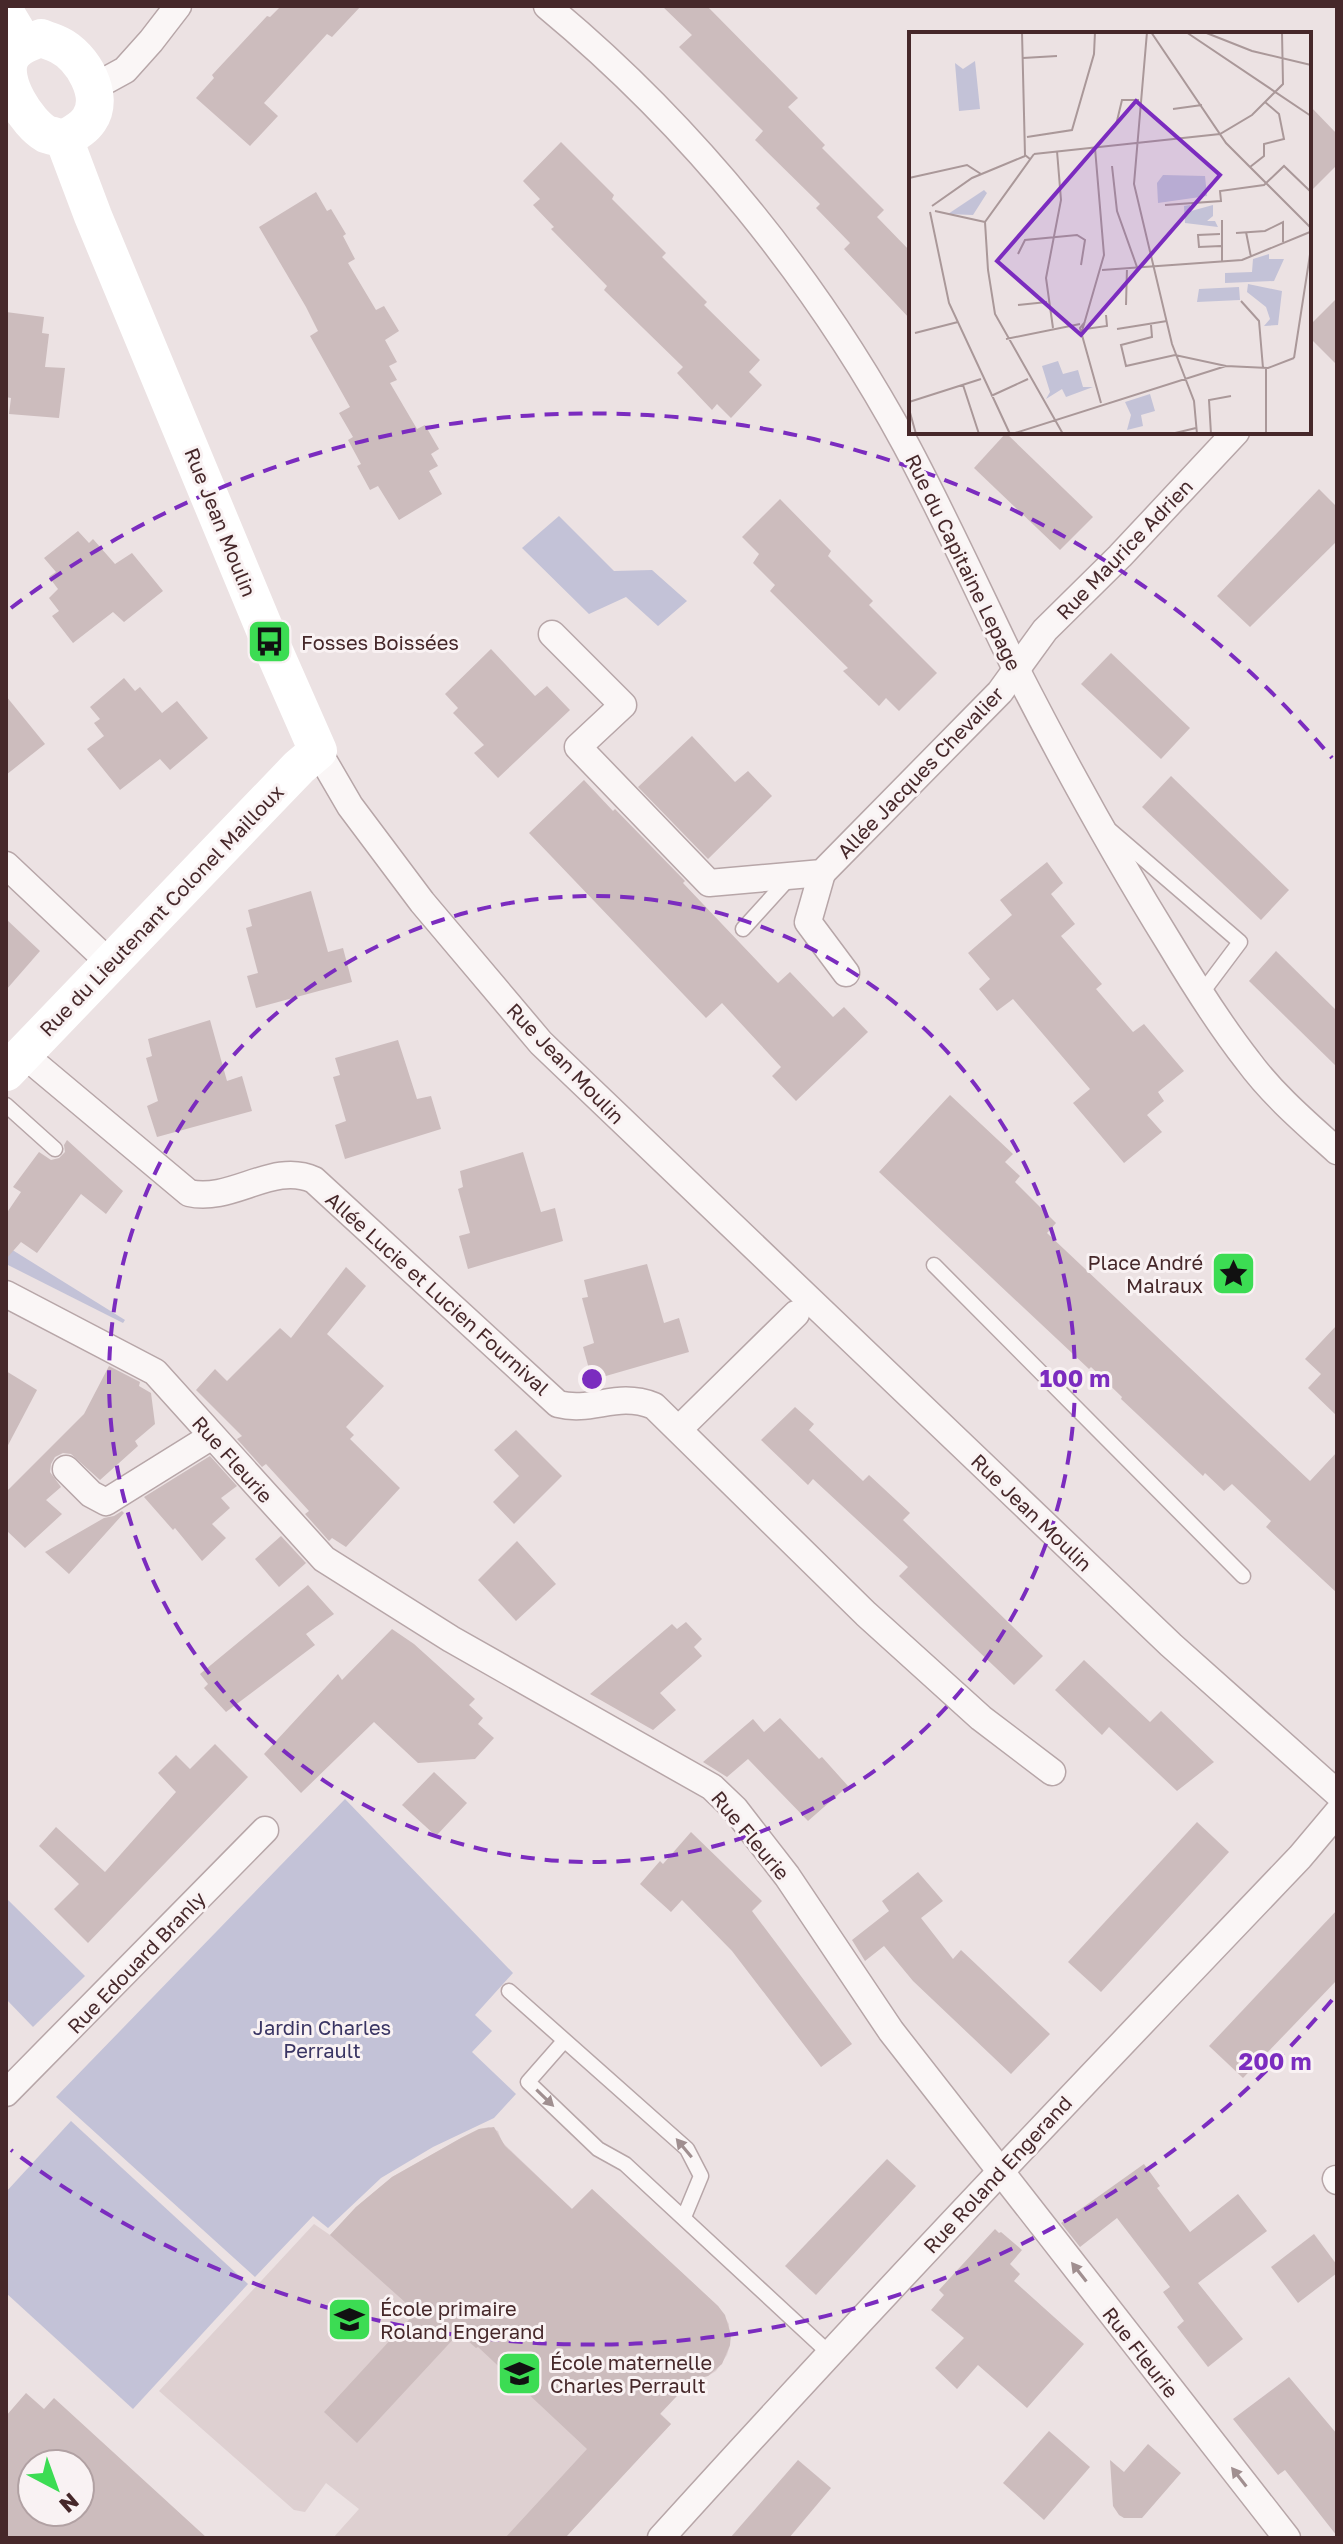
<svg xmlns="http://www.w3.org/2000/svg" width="1343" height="2544" font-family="'Golos Text',sans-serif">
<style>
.built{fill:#ded0d1}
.green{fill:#c3c2d7}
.building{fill:#ccbcbd;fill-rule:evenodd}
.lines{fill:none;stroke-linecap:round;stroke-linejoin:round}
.lane-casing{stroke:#b7a6a8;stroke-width:17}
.street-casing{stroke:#b7a6a8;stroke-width:29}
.lane{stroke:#faf6f6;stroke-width:14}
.street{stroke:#faf6f6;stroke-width:26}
.secondary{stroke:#fff;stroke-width:38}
.oneway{fill:#a08f90}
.ring{fill:none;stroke:#7b2cbf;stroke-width:4;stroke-dasharray:14 10}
.labels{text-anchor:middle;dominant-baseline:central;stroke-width:6;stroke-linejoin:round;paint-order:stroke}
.street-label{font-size:20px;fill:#46282a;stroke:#f9f2f3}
.poi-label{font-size:20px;fill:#46282a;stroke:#f9f2f3;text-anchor:start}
.park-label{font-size:20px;fill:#393463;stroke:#f9f2f3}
.inset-road{fill:none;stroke:#aa9899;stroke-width:2}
.view{fill:#7b2cbf;fill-opacity:0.15;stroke:#7b2cbf;stroke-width:4}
.inset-edge{fill:none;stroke:#46282a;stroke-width:4}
.centre{fill:#7b2cbf;stroke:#f9f2f3;stroke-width:4}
.ring-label{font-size:24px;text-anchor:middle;font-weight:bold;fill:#7b2cbf;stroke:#f9f2f3;stroke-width:6;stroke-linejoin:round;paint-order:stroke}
</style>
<rect width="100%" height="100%" fill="#ece2e3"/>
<path class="built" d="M489,2127l9,4 4,11 70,67 20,-20 126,117 11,18 1,21 -3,10 -11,16 -8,5 -17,4 -31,33 11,11 -106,114h-232l26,-29 -33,-26 -21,29 -11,-2 -135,-119 155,-167 16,11 26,-28 36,-30 69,-39 18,-9z"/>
<g class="green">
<path d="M559,516l55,55 38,-1 35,31 -29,25 -32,-29 -37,17 -67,-66z"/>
<path d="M6,1246l119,74 -2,3 -117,-59z"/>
<path d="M345,1799l168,174 -38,42 17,16 -20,21 44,42 -22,24 -61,29 -52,31 -53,50 -15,-12 -58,61 -199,-180z"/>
<path d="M6,1898l79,78 -52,51 -27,-28z"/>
<path d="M71,2121l177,163 -115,125 -127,-116v-101z"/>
</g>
<g class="building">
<path d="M281,6h80l-29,31 -5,-3 -63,69 14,13 -28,30 -54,-48 18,-20 -2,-3 55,-59 3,1z"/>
<path d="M662,6h45l91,92 -10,9 37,38 -3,3 62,62 -7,7 34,35v68l-67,-71 6,-6 -34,-35 4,-4 -65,-64 8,-9 -84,-84 13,-12z"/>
<path d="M1309,105l28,29v31l-28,28z"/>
<path d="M561,142l53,53 -2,4 54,54 -4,4 45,45 -3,3 56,55 -11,12 13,13 -31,33 -14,-14 -5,6 -35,-37 6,-6 -79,-77 3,-4 -56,-57 3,-2 -21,-22 7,-6 -17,-18z"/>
<path d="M316,192l11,19 4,-2 15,25 -3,2 12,23 -7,4 28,47 8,-4 15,25 -14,9 12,22 -8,4 8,14 -7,3 27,46 8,-4 14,24 -8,5 7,12 -9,5 13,23 -43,26 -21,-34 -8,4 -13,-24 4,-2 -13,-24 5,-3 -14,-24 11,-6 -40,-71 8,-5 -12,-24 -47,-80z"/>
<path d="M1337,298v67l-28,-28v-11z"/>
<path d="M6,312l38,5 -2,16 7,1 -4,33 20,1 -6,50 -50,-4 2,-16 -5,-1z"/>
<path d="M1006,433l87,84 -33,33 -86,-82z"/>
<path d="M1319,489l18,18v34l-87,86 -33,-31z"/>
<path d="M780,499l51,52 -3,5 45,45 -4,4 68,68 -38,38 -13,-13 -7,8 -36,-35 5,-3 -78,-77 5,-6 -22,-22 6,-9 -17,-17z"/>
<path d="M78,531l11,12 4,-4 22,25 17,-11 31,38 -39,31 -11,-10 -40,31 -21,-27 7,-5 -10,-13 9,-9 -9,-12 7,-5 -12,-14z"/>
<path d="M491,649l44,47 12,-10 23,24 -72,68 -24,-25 10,-8 -31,-32 5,-5 -13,-14z"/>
<path d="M1111,653l79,75 -29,31 -80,-75z"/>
<path d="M124,678l11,13 5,-4 22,26 15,-12 31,37 -38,32 -10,-11 -40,31 -33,-41 17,-13 -10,-13 6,-4 -10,-12z"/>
<path d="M6,696l39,48 -39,31z"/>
<path d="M692,736l43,46 13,-11 24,25 -64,63 -70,-72z"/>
<path d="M1171,776l118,114 -28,30 -119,-113z"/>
<path d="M584,780l29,31 2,-2 70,72 -2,2 95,100 12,-11 43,45 11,-10 24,25 -72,69 -24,-25 9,-9 -59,-64 -16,15 -177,-185z"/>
<path d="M1047,862l16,21 -12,11 24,30 -14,12 41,48 -6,5 37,43 11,-8 40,47 -26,21 6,9 -17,14 15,17 -38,31 -51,-60 17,-14 -77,-90 -16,12 -18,-22 11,-10 -22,-26 44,-38 -12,-15z"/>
<path d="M311,891l17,61 15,-4 9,34 -96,26 -9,-32 11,-3 -12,-45 6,-2 -4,-16z"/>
<path d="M6,919l34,32 -34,39z"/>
<path d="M1276,951l61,60v56l-88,-86z"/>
<path d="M210,1020l17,61 15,-5 10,35 -95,26 -10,-31 11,-5 -12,-43 6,-2 -4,-17z"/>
<path d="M398,1040l19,59 14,-3 10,33 -96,30 -10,-34 11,-4 -13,-44 7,-2 -5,-17z"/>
<path d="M950,1095l63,59 -8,8 15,14 -5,6 41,41 -9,10 263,248 27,-29v141l-71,-66 5,-6 -39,-37 -8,7 -19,-18 -2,3 -82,-77 1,-2 -31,-30 -2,2 -210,-197z"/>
<path d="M67,1140l56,51 -17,23 -25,-20 -44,59 -16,-11 -15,17v-45l15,-22 -8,-5 26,-35 12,8 8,-2 6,-6 -1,-7z"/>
<path d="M523,1152l18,60 14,-4 8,33 -95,28 -9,-33 11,-3 -12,-44 5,-2 -3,-16z"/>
<path d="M647,1264l17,59 15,-5 10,34 -97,28 -9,-33 11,-4 -12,-45 6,-1 -4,-17z"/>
<path d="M346,1267l20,19 -39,48 57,52 -38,41 8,8 -4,4 50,49 -54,59 -14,-9 -3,3 -24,-27 4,-3 -43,-47 -4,3 -25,-28 5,-3 -46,-46 19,-21 12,12 53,-53 11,10z"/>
<path d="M1337,1325v91l-29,-28 13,-14 -16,-15z"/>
<path d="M109,1366l31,16 -1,4 12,7 4,31 -20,17 3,5 -38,34 -29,-26 -8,-1 -8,4 -4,7 -1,8 11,15 -15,13 16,14 -37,34 -19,-18v-38l78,-78z"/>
<path d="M6,1371l31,19 -31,59z"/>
<path d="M795,1407l19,17 -5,6 54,51 6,-6 41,38 -7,7 140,136 -29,29 -115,-109 9,-9 -95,-88 -5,6 -47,-45z"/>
<path d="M516,1430l46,46 -48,48 -21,-22 26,-26 -25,-26z"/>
<path d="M210,1456l27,30 -16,12 9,10 -18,16 14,14 -24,23 -27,-33 -2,2 -29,-33z"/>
<path d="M122,1511l2,2 -55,61 -24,-22 59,-34 10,-2z"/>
<path d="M281,1536l25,27 -27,24 -24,-28z"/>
<path d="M517,1541l39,43 -40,37 -38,-41z"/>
<path d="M308,1585l26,29 -28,20 9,11 -89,67 -22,-24 4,-4 -8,-10z"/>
<path d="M686,1622l16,17 -8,8 8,9 -42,37 16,17 -23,20 -63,-36 82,-70 5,5z"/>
<path d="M392,1629l22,15 61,55 -6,6 14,13 -5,6 16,14 -19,21 -57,4 -44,-41 -73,71 -37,-39 74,-80 4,6z"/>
<path d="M1084,1660l66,62 11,-11 53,51 -37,29 -68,-64 -7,8 -47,-45z"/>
<path d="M780,1718l39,41 3,-2 26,29 -40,35 -60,-62 -21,18 -24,-15 50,-43 11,13z"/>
<path d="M215,1744l33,33 -160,166 -34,-34 25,-25 -40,-38 17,-19 49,45 71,-80 -18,-19 18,-18 14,14z"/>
<path d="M434,1772l33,31 -31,33 -34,-31z"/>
<path d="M1197,1822l32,30 -128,140 -33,-30z"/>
<path d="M691,1832l71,69 -10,10 100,133 -31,23 -89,-116 -50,-51 -11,12 -31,-28 20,-23 3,3z"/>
<path d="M918,1872l25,29 -22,17 32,41 8,-9 89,84 -39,40 -98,-93 -29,-35 -19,15 -13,-21 37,-29 -7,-10z"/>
<path d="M1337,1910v70l-94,98 -34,-32z"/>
<path d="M494,2127l11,19 67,63 20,-20 126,117 7,9 6,20 -1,10 -8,19 -14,12 -16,4 -32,34 11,10 -106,114h-60l82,-89 -109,-102 -2,1 -17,-15 -102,110 -33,-31 92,-100 -86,-77 26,-28 36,-30 69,-39 18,-9z"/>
<path d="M887,2159l29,27 -100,109 -31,-29z"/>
<path d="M1144,2164l16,22 -3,2 33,44 48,-38 29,37 -69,52 45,56 -35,28 -31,-40 7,-6 -21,-29 7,-5 -53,-69 -37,29 -19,-24z"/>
<path d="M995,2229l4,4 2,-1 21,18 -12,14 10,10 -6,7 70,63 -57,64 -49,-43 -21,24 -22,-21 29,-30 -33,-28 13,-15 -5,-5z"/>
<path d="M1314,2234l23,31v8l-39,30 -27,-36z"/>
<path d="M1289,2377l48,57v102l-52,-66 -7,5 -45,-56z"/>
<path d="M26,2393l18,16 10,-11 153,140h-201v-122zM32,2464h48v48h-48z"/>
<path d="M1049,2431l41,36 -46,53 -41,-37z"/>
<path d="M1148,2444l33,29 -39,45h-18l-5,-3 -6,-9 -3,-46 14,12z"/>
<path d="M798,2460l33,28 -42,50h-59z"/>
</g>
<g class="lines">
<defs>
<g id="lane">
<path d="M1111,831l129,111 -39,52"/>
<path d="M743,929l48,-53"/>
<path d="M6,1105l49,44"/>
<path d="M934,1265l309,311"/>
<path d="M509,1991l178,158 14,27 -17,41"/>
<path d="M564,2041l-36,41 70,67 27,15 204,189"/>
</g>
<g id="street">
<path d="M547,6c146,121 269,273 359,439 39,73 73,148 109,222 48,94 99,187 155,277 24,40 49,80 78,117 25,34 58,62 89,90"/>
<path d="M94,87l31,-17 26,-29 27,-35"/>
<path d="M552,634l71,71 -45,42 131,136 113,-10 178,-181 45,-62 75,-74 116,-124"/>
<path d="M318,751l32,55 72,96 119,141 630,602 166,148"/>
<path d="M6,865l105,99"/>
<path d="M822,873l-14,49 38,51"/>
<path d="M23,1054l166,139c43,10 84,-32 125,-13l244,224c35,9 58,-13 96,2l212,208 115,104 71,54"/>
<path d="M6,1294l149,78 169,187 127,80 261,148 23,22 52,67 104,155 396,507"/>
<path d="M679,1429l117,-115"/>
<path d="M66,1469l25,25 15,8 106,-66"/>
<path d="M6,2093l259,-263"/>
<path d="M1336,2179l1,2"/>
<path d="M661,2538c209,-231 424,-456 639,-681l37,-44"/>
</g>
</defs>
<use href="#lane" class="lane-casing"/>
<use href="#street" class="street-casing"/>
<use href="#lane" class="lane"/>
<use href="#street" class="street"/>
<g class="secondary">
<path d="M6,14l18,30"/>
<path d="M41,38c5,2 12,4 18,7 23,11 47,51 30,75 -6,9 -15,13 -25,19 -5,-2 -13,-3 -18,-5 -19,-11 -46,-53 -36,-75 5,-12 20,-17 31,-21z"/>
<path d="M6,1072l293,-305 19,-16 -48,-109 -177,-426 -29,-77"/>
</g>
</g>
<defs><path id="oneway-solid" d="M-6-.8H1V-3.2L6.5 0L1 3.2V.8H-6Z" transform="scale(2)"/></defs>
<g class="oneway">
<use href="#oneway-solid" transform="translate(545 2098) rotate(44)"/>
<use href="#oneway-solid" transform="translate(684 2148) rotate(-130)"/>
<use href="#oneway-solid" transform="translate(1079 2272) rotate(-128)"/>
<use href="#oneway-solid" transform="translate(1239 2477) rotate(-128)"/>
</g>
<g class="ring">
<circle cx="592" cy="1379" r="483"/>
<path d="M1332 2000A966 966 0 0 1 11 2150M11 608A966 966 0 0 1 1332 758"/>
</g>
<defs>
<symbol id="bus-square" viewBox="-11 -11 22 22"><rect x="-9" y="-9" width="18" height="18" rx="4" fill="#3cdc53" stroke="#f9f2f3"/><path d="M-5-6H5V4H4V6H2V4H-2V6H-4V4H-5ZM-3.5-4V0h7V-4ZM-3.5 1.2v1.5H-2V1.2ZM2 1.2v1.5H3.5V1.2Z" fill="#111"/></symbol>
<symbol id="sight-square" viewBox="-11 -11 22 22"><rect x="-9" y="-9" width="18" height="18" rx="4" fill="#3cdc53" stroke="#f9f2f3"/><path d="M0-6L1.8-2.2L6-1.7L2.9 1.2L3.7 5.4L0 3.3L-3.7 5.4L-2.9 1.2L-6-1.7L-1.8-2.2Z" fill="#111"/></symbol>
<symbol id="school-square" viewBox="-11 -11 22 22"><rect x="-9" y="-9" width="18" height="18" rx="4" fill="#3cdc53" stroke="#f9f2f3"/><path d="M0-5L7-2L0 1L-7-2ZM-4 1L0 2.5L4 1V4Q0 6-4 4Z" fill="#111"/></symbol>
</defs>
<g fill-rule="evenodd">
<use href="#bus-square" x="244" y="616" width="51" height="51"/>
<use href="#sight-square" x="1208" y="1248" width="51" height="51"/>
<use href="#school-square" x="324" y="2294" width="51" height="51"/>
<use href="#school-square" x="494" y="2348" width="51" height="51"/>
</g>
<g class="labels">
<g class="street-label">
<text transform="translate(221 522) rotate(68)">Rue Jean Moulin</text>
<text transform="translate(1124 549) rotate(-46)">Rue Maurice Adrien</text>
<text transform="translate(964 562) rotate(64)">Rue du Capitaine Lepage</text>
<text transform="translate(920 772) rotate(-46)">Allée Jacques Chevalier</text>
<text transform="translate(161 910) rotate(-46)">Rue du Lieutenant Colonel Mailloux</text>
<text transform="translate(566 1063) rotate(46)">Rue Jean Moulin</text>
<text transform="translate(438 1293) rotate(42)">Allée Lucie et Lucien Fournival</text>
<text transform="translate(233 1459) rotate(48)">Rue Fleurie</text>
<text transform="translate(1032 1512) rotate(44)">Rue Jean Moulin</text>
<text transform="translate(751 1835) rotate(50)">Rue Fleurie</text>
<text transform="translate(136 1962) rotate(-46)">Rue Edouard Branly</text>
<text transform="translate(997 2174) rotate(-47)">Rue Roland Engerand</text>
<text transform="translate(1141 2352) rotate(52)">Rue Fleurie</text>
</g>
<g class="poi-label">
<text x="301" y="642">Fosses Boissées</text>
<text x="1203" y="1262" text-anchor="end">Place André<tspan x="1203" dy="23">Malraux</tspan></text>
<text x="380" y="2308">École primaire<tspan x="380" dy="23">Roland Engerand</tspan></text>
<text x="550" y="2362">École maternelle<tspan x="550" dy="23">Charles Perrault</tspan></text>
</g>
<g class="park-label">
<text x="322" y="2027">Jardin Charles<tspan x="322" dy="23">Perrault</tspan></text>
</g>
</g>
<g transform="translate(909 32)">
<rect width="402" height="402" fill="#ece2e3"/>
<path d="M66,29l5,48 -21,2 -4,-48 8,6zM254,143l42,1 2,20 -49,7 -1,-20zM75,158l3,3 -14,22 -25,-1zM281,173l1,6 22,-6v11l-6,5h8l3,6 -33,-4 -1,-17zM360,222v5h15l-10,22 -49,2v-10l27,-1 1,-13zM339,252l34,7 -4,34 -14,1 6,-7 -4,-12 -19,-15zM330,255l1,13 -43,2 2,-13zM149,329l5,13 15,-4 5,17h10l-27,10 -4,-8 -16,10 4,-7 -8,-26zM241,362l5,17 -14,4 2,11 -16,4 4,-15 -6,-13z" fill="#c3c2d7"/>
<path class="inset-road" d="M113,0l3,123 5,4M238,0l-13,152 38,160 22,57 3,33M242,0l75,111 85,85M277,0l125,84M295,0l48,19 59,14M114,26l34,-2M264,77l29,-4M207,93l6,-25h17M118,105l45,-7 22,-76 1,-22M125,122l186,-20 32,-19 31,-31 -1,-52M125,122l-49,68 3,48 7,44 68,120M203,134l5,45 20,56M341,135l14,-11v-12l20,-5 -5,-25 -14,-12M0,146l58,-13 14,9M256,173l56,-4 -1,-10 44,-6 20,-19 27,26M23,174l40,-28 53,-22M26,179l50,11M21,180l19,91 61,131M337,200l5,25M327,201l29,-2 18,-9v20M311,202l-22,1 1,12 22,-1M109,222l7,-14 52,-5 8,5 -4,25M313,229v-41M193,238l140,-10 68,-28M332,269l18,20 4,47M109,273l29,-3M217,273l1,-37M176,290l-5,6 21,75M242,293l1,12 -31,8 5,21 49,-11 51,11 42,2 26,-10M144,296l-7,-50 15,-78 -4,-49M176,297l22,-3 -1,-11M208,297l50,-8M173,299l22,-76 -9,-107M6,301l43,-11M97,307l74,-15M385,326l17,-110M54,353l16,49M82,364l37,-17M0,370l72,-23M0,377l7,25M103,402l214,-68M262,402l25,-6M302,402l-2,-34 22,-4M357,402v-66"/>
<path class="view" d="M227,69l84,74 -139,160 -84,-74z"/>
<rect width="402" height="402" class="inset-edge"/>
</g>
<circle cx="592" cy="1379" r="12" class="centre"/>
<g class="ring-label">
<text x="1075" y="1387">100 m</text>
<text x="1275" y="2070">200 m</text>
</g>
<rect width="1343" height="2544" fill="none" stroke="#46282a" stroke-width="16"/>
<g transform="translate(56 2488) rotate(139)"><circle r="38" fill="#f9f2f3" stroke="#b1a1a3" stroke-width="2"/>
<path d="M0-6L14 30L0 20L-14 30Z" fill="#3cdc53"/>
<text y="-12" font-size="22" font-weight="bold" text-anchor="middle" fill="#46282a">N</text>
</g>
</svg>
